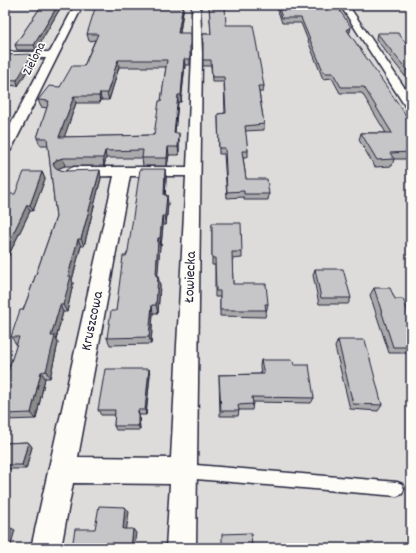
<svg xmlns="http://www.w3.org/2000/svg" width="416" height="553" font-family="Dekko,sans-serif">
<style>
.green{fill:#dddcdb;stroke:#807f8b}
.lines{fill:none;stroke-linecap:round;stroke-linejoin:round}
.lane-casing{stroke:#22223b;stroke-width:3}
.street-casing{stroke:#22223b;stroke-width:3}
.lane{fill:#fdfcf7;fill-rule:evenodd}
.street{fill:#fdfcf7;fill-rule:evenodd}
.wall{fill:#aaaaac;stroke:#22223b;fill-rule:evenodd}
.shaded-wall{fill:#8b8b8c;stroke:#22223b}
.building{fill:#c6c6c8;stroke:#22223b;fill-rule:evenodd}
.labels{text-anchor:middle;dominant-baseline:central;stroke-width:3.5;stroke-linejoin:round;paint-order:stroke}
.far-street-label{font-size:13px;fill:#22223b;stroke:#fdfcf7}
.street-label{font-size:15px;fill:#22223b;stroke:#fdfcf7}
</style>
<rect width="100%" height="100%" fill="#fdfcf7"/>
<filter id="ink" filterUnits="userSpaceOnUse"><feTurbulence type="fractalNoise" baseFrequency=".025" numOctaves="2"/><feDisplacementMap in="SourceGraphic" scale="8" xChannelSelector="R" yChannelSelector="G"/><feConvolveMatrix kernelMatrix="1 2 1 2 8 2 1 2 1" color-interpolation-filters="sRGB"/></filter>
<g filter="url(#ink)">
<rect class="green" x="5" y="5" width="406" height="543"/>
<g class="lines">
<defs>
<path id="lane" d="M184,464l213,18 5,2 2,5 -2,5 -5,2 -213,-18 -5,-2 -2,-5 2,-5z"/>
<g id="street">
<path d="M75,5h8l-71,143 -2,3 -5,1v-17l41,-77h-41v-6h45z"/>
<path d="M192,5h8l2,49 -6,494h-30l4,-64 -97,-1 -12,65h-30l83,-372 -40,1 -5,-2 -3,-3 3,-3 5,-2h113l5,-113zM130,176h56l-15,282 -93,-1z"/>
<path d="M340,5h8l63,92v13l-4,-1 -2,-3z"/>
</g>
</defs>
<use href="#lane" class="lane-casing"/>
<use href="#street" class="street-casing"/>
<use href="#lane" class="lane"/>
<use href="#street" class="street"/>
</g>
<g class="wall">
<path d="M42,5h20l-26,45h-19l-2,-5z"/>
<path d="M183,5v6l-3,22 10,21v11h-5l-4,37h-3l-3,31 4,7v15h-10l-2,11h-24l-1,-8h-36l-2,8h-39l-6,2 -1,1 5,2 38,7 -17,68h-3l-9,34 1,3 -6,29h-4l-7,27 2,4 -8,35h-5l-9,41 -31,1v-48l3,-1 9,-27h-1l-5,-7 12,-27 5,-13 28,-80 -8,-72h-8l-3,-7 10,-30 -6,-1 -3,-7 22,-13 24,-21 11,-26 -6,1 -2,-7zM119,67h47l-5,34 -7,34 -90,2 12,-34h24l1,-3h8z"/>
<path d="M276,5h60l14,27 -1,1 62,91v35h-17l-2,7 -17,1 -16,-27 2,-7h25l-24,-40h-22l-8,-15 -9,1 -22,-56h-19z"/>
<path d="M209,6l17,19 38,61 -1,6h-4l5,32v6l-19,1 3,20v6h-5l3,22 23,15 -1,6h-24v-3l-17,1 -3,-44h-5l-1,-35v-5l7,-1 -1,-31h-12l-1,-16h-8v-32h8z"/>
<path d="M377,33l34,16v35l-35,-45z"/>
<path d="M5,55l26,5 1,3 -14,23 -13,-1z"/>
<path d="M165,169l1,9 -1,17 3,9 -2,21h-3l-2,21h-1l-3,30 3,9 -2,28h-5l-2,31 -41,1 -3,-7 9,-27 10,-55z"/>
<path d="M42,172l3,7 -12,32h-3l-25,52v-57z"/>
<path d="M411,184v8l-2,-4z"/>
<path d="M212,223l30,29v6l-10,1 1,25 35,20 -3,13 -45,-1v-19h-5v-32h-3z"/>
<path d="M315,269l36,29 -3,6h-29l-6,-29z"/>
<path d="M374,288l21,11 16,20v34h-22l-19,-58z"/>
<path d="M338,340l44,65 -4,6 -28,-2 -15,-62z"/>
<path d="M261,360l33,5 20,33 -3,5 -58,-1 -1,8h-13l-1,6h-18l-1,-41 42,-1 -1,-8z"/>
<path d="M149,369l1,6 -4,40h-7l1,15h-24l-2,-4 1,-11h-14l-3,-5z"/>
<path d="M28,442l4,5 -6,22h-21v-26z"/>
</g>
<g class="shaded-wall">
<path d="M5,5h3l-3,3z"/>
<path d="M58,5h4l-26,45 -2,-5z"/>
<path d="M183,5v6l-4,28 -1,-6z"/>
<path d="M351,27l-1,5 -4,3 1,-5z"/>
<path d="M30,54l2,9 -14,23 -1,-6z"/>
<path d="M184,59l1,6 -4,37v-7z"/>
<path d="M118,60l1,7 -10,33 -2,-7z"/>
<path d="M100,93l1,7 -1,3 -1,-7z"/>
<path d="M178,95v7l-4,38v-7z"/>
<path d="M74,96l2,7 -14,41 -3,-7z"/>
<path d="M179,133v22l-1,-8z"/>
<path d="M168,147l1,8 -2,11v-8z"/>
<path d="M105,151l1,7 -2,8 -1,-8z"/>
<path d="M63,158l2,8 -6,2 -3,4 -3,-8 3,-4z"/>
<path d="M165,169l1,9 -1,26 -1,-9z"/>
<path d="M100,170l1,8 -17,68 -3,-7z"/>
<path d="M42,172l3,7 -12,32 -3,-6z"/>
<path d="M167,195l1,9 -2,21 -1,-9z"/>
<path d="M27,205l3,6 -25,52v-13z"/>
<path d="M162,216l1,9 -2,21 -1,-8z"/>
<path d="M158,238l2,8 -3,39 -1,-9z"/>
<path d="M78,239l3,7 -9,34 1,3 -6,29 -4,-7 5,-29z"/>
<path d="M158,276l2,9 -2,28 -2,-8z"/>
<path d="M60,305l3,7 -7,27 2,4 -8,35 -4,-7 5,-35z"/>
<path d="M152,305l1,8 -2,31 -2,-7z"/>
<path d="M149,369l1,6 -4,40 -1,-5z"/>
<path d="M41,372l4,6 -9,41 -5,-6z"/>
<path d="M138,410l1,5 1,15 -2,-4z"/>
<path d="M28,442l4,5 -6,22 -4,-4z"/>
<path d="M125,507l4,5 -3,21 -3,-4z"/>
<path d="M7,526l8,4 -5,18h-5v-15z"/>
<path d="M133,529l3,4 -2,15h-3z"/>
</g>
<g class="building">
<path d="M42,5h16l-24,40h-19z"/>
<path d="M96,5h87l-5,28h12v26h-6l-3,36h-3l-4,38h5l-1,14h-10l-1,11h-25l1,-8 -38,1 -2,7h-40l-7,2 -3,4 3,4 7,3 37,-1 -19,69h-3l-10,37h3l-8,29h-3l-9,31h4l-9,35 -5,1 -10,41 -26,1v-42l3,-1 11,-34h-8l9,-27h3l5,-13 28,-80 -9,-79h-10l12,-37 -11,-1 11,-14 11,1 12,-21h12l14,-32h-11zM118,60h49l-6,41h-2l-5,34 -95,2 15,-41h25l1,-3h7z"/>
<path d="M278,5h58l15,22 -4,3 55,79 9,15v28l-21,1 4,6 -17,1 -16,-27h31l-28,-46h-23l-8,-14h-9l-23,-55h-19z"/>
<path d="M209,6h16l1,19h27l11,61h-6l6,38 -19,2 3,25h-6l4,28h21l2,15h-25v-3l-17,1 -2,-44h-6l-1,-34 8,-1 -2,-36h-12l-1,-17h-8v-26h8z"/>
<path d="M377,33h21l13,16v26z"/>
<path d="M30,54l-2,4h2l-13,22 -12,-1v-24z"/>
<path d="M140,169h25l-1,26h3l-2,21h-3l-2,22h-2l-2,38h2l-2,29h-4l-3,32 -42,1 4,-27h5l7,-55h3l2,-5z"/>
<path d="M24,172h18l-12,33h-3l-22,45v-44l4,-12h6z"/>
<path d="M212,223h29l1,29h-10l1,32h33l2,20h-3l1,6h-46v-19h-4l-1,-33h-3z"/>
<path d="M315,269h28l8,29h-30z"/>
<path d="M374,288h16l5,11h8l8,20v28h-18z"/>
<path d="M338,340h27l17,65 -29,-1z"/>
<path d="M261,360h32l1,5h15l5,33 -62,-1 1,7 -15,1 1,6h-18l-2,-36 45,-1z"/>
<path d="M105,369h44l-4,41h-7v16h-24l1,-16h-17z"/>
<path d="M28,442l-6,23h-17v-22z"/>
<path d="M99,506l26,1 -2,22h10l-2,19h-59l3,-19h20z"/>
<path d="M5,526h2l-2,7z"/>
<path d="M251,533l1,15h-30v-14z"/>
</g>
</g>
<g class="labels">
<g class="far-street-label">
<text transform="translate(35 59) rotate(-63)">Zielona</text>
</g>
<g class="street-label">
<text transform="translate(191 277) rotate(-88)">Łowiecka</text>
<text transform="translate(93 321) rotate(-78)">Kruszcowa</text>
</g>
</g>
<rect width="416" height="553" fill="none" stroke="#fdfcf7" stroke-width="20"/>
<rect x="10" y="10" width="396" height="533" fill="none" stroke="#22223b" stroke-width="1.5" filter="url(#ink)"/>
</svg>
